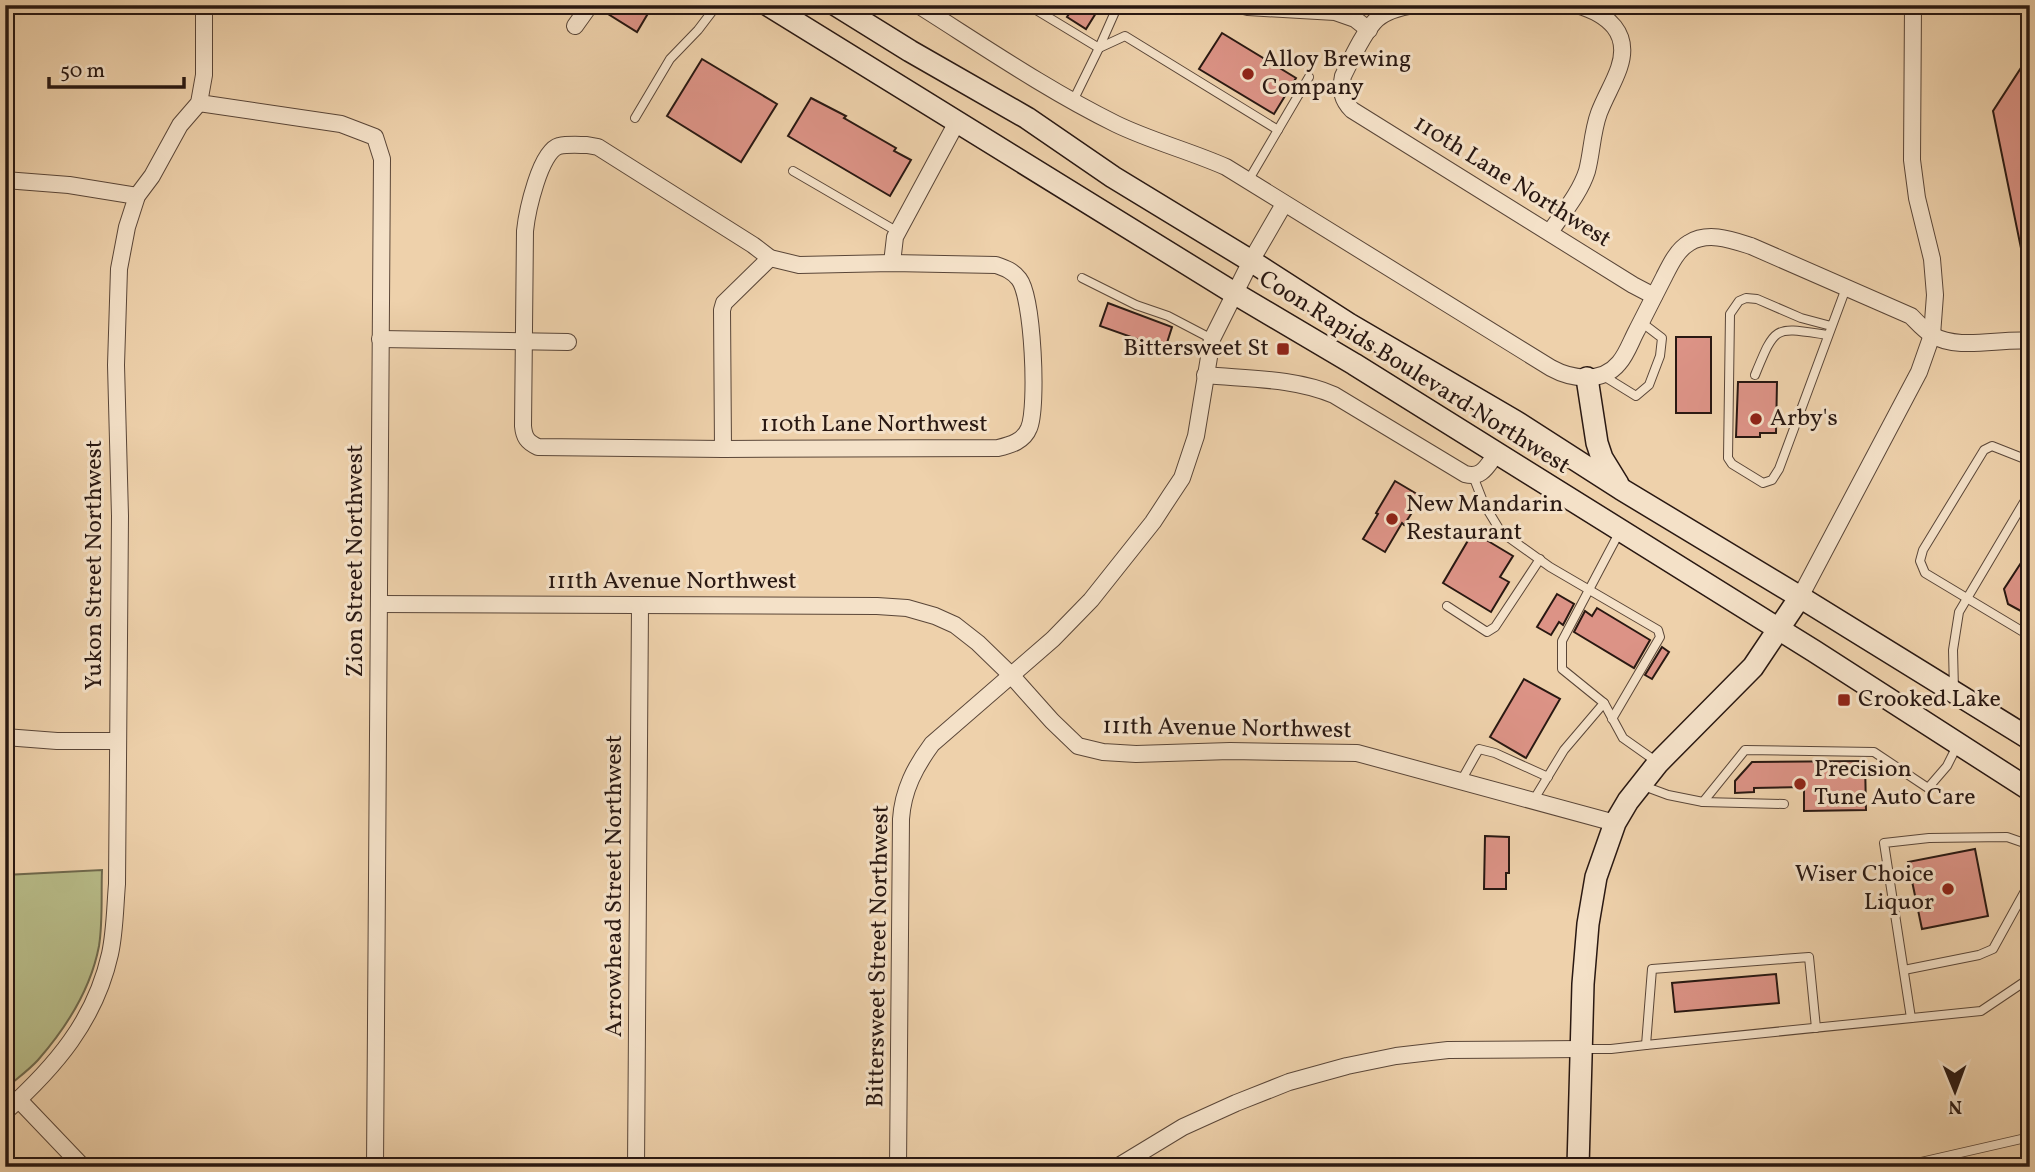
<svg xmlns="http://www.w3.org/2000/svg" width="2035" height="1172" font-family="Vollkorn,serif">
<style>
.green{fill:#b8bc89;stroke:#706a4e;stroke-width:2}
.building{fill:#dc9386;stroke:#291812;stroke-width:2}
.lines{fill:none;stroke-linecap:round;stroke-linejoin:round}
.lane-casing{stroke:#5a4638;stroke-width:10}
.street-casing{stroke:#5a4638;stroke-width:18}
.secondary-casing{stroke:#291812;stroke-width:24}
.lane{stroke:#f4e1c8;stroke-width:8}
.street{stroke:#f4e1c8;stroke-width:16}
.secondary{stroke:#f4e1c8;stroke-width:21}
.poi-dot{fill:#8f2418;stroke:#f4e1c8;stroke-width:2.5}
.labels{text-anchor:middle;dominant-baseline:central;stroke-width:6;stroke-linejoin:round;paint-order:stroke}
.poi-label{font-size:24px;fill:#291812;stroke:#f4e1c8;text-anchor:start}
.street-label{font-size:24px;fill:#291812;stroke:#f4e1c8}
</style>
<rect width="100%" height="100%" fill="#eed1ab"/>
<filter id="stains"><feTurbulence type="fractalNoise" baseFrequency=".00286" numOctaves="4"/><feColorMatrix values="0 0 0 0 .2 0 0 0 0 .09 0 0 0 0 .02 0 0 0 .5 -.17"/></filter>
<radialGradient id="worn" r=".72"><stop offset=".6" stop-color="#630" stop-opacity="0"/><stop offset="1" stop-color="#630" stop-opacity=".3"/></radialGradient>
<path class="green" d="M102,870c-1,25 1,51 -3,76 -8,42 -33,82 -61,114 -10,11 -22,19 -33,29v-214z"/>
<g class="building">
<path d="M600,5h53l-16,27 -37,-23z"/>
<path d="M1075,5h26l-15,24 -19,-12z"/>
<path d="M1222,33l74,45 -22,36 -75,-45z"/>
<path d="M2030,54v203l-7,1 -30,-147z"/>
<path d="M702,59l75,45 -36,58 -74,-46z"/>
<path d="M811,98l35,18 -2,2 52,30 -2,3 17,9 -21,36 -102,-60z"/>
<path d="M1108,303l64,24 -7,22 -65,-23z"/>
<rect x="1676" y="337" width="35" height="76"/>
<path d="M1738,382h39l-1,51h-16v4h-24z"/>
<path d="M1395,481l27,16 -18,28 -2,-2 -17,29 -22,-13 15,-25 -2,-1z"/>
<path d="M1473,532l40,24 -13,21 9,5 -18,30 -48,-29z"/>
<path d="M2030,549v67l-22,-12 -4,-15z"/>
<path d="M1557,594l17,10 -11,21 -4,-3 -8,13 -14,-8z"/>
<path d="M1597,608l53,32 -16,28 -60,-36 11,-21 7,5z"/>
<path d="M1662,647l7,5 -17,27 -7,-4z"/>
<path d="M1524,679l36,20 -34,59 -36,-21z"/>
<path d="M1865,761l1,49 -62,1v-24l-50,1v4l-19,1v-12l17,-19z"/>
<path d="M1485,836l24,1v36h-3v16h-22z"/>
<path d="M1975,849l13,67 -66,13 -14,-67z"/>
<path d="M1776,974l3,29 -104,9 -3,-29z"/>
</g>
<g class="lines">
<defs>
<g id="lane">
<path d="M1028,5l71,43 26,-12 153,94"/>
<path d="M1073,101l26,-53 19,-43"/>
<path d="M635,118l35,-59 28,-29 19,-25"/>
<path d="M793,171l105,61"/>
<path d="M1248,181l61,-104"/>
<path d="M1082,278l54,27 32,11 44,23"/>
<path d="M1831,326l-30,-8 -44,-19 -11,-1 -7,3 -9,13 -2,144 4,6 31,19 9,-3 7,-11 67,-181"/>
<path d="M1602,375l34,21 13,-11 11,-29 2,-18 -21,-16"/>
<path d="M1755,375c21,-51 19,-48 73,-40"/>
<path d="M2030,461l-38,-15 -8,4 -61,100 -3,11 5,12 105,63"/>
<path d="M1473,476l11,28 17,28 49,35 108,63 2,7 -48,82"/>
<path d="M1620,531l-58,110v28l42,34 19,35 34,24"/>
<path d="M1447,606l40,26 8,-5 45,-68"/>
<path d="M1954,690l-1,-40 6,-38 71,-120"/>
<path d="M1461,781l18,-32 16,4 53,24"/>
<path d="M1641,785l27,10 35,7 42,-52 129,2 54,36 19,-22 11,-22"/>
<path d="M1533,801l31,-51 40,-47"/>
<path d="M1703,802l81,2"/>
<path d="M1904,970l75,-15 14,-6 37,-67"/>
<path d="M1911,1018l-27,-175 45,-5 78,-1 23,8"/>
<path d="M1646,1045l6,-76 157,-12 7,71"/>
<path d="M1583,1049h28l35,-4 335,-34 49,-33"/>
<path d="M1899,1167l131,-30"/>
</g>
<g id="street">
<path d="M918,5c65,41 129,85 198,119 35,17 74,27 110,43l325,201c20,11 51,16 68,-5 8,-9 12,-22 18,-33 9,-18 18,-35 27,-53 6,-12 13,-27 25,-34 19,-12 43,-3 62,3l160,70c6,6 13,14 21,19 26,16 68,3 98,6"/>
<path d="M1240,5l8,2 87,5 20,7 14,11"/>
<path d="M1413,5c-12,2 -26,5 -36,14 -13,12 -26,41 -34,57 -3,14 -1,24 9,34l281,175 21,11"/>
<path d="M575,26l15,-21"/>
<path d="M199,103l142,21 34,13 7,22 -7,1008"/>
<path d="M587,145l11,2 155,98 17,13 29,7 93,-2 104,2c9,3 17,6 23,14 14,18 19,128 10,149 -5,13 -18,17 -31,20l-275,1 -185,-2c-11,-5 -14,-10 -15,-21l2,-195c2,-19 15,-80 34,-85 9,-2 20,-1 28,-1z"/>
<path d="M5,180l64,5 68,11"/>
<path d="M1550,232c13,-19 30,-39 37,-61 5,-19 5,-39 12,-58 6,-16 15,-30 20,-45 12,-35 -11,-54 -42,-63"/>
<path d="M892,263l3,-26 62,-115"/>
<path d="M380,339l188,3"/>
<path d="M1205,375c42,4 90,3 129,20l131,79c17,5 22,-8 31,-20"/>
<path d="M723,449l-1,-139 2,-7 46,-45"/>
<path d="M1800,597l119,-225 13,-37 3,-40 -3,-36 -15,-61 -5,-38 1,-155"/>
<path d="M379,604l498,2 30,2 28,8 20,9 23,18 33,32 41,46 26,25 25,6 33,2 94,-3 127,2 258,70"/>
<path d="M5,737l52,4h59"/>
<path d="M19,1100l64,67"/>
<path d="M5,1112c50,-45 90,-91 105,-158 5,-23 5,-47 7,-70l3,-368 -4,-151 3,-96 8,-42 10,-31 15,-20 28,-51 19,-22 5,-28v-70"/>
<path d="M636,1167l4,-562"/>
<path d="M898,1167l3,-348c2,-29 14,-52 31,-75l121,-105 38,-39 62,-78 17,-26 12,-18 14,-42 16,-97 39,-78 33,-57"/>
<path d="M1117,1167l66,-40 53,-24 53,-21 58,-16 49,-10 52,-6 132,-1"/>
</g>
<g id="secondary">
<path d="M768,5l466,288 120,71 460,287 216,139"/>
<path d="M836,5l74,46 117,67 86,59 138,84 98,63 166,97 106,68 179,108 230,142"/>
<path d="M1587,378l10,65 5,15 16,26"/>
<path d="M1578,1167l5,-183 5,-60 8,-47 19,-54 13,-22 30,-38 95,-96 47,-70"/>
</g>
</defs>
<use href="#lane" class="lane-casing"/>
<use href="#street" class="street-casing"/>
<use href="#secondary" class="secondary-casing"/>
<use href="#lane" class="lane"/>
<use href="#street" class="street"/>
<use href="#secondary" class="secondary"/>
</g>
<g class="poi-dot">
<circle cx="1248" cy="74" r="7"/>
<rect x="1276" y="342" width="14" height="14" rx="3.5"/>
<circle cx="1756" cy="419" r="7"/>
<circle cx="1392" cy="519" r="7"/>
<rect x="1837" y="693" width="14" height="14" rx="3.5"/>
<circle cx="1800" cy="784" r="7"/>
<circle cx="1948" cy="889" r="7"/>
</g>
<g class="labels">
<g class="poi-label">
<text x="1262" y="60">Alloy Brewing<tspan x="1262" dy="28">Company</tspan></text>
<text x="1269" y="349" text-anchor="end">Bittersweet St</text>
<text x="1770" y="419">Arby's</text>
<text x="1406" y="505">New Mandarin<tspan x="1406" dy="28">Restaurant</tspan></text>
<text x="1858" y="700">Crooked Lake</text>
<text x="1814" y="770">Precision<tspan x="1814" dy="28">Tune Auto Care</tspan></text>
<text x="1934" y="875" text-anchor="end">Wiser Choice<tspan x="1934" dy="28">Liquor</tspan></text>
</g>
<g class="street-label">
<text transform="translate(1512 182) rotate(32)">110th Lane Northwest</text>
<text transform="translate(1414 373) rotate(32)">Coon Rapids Boulevard Northwest</text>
<text x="874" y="425">110th Lane Northwest</text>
<text transform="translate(356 561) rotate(-90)">Zion Street Northwest</text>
<text transform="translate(95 565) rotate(-90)">Yukon Street Northwest</text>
<text x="672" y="582">111th Avenue Northwest</text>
<text transform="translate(1227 729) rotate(1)">111th Avenue Northwest</text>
<text transform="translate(615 886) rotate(-90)">Arrowhead Street Northwest</text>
<text transform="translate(879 956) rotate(-89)">Bittersweet Street Northwest</text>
</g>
</g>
<rect width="2035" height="1172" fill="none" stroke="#eed1ab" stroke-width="28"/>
<rect x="7" y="7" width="2021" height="1158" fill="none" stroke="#291812" stroke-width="3.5"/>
<rect x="14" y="14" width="2007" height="1144" fill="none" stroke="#291812" stroke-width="2"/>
<g transform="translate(1955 1091) rotate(179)" stroke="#f4e1c8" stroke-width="5" paint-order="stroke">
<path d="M0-5L12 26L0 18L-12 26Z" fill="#291812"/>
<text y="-10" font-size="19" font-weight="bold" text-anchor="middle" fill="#291812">N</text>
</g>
<path d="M49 77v10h135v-10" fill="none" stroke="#291812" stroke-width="3.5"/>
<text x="60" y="77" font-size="21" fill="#291812" stroke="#f4e1c8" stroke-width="5" paint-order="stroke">50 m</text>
<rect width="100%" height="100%" filter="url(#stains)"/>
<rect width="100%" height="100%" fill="url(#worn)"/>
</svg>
